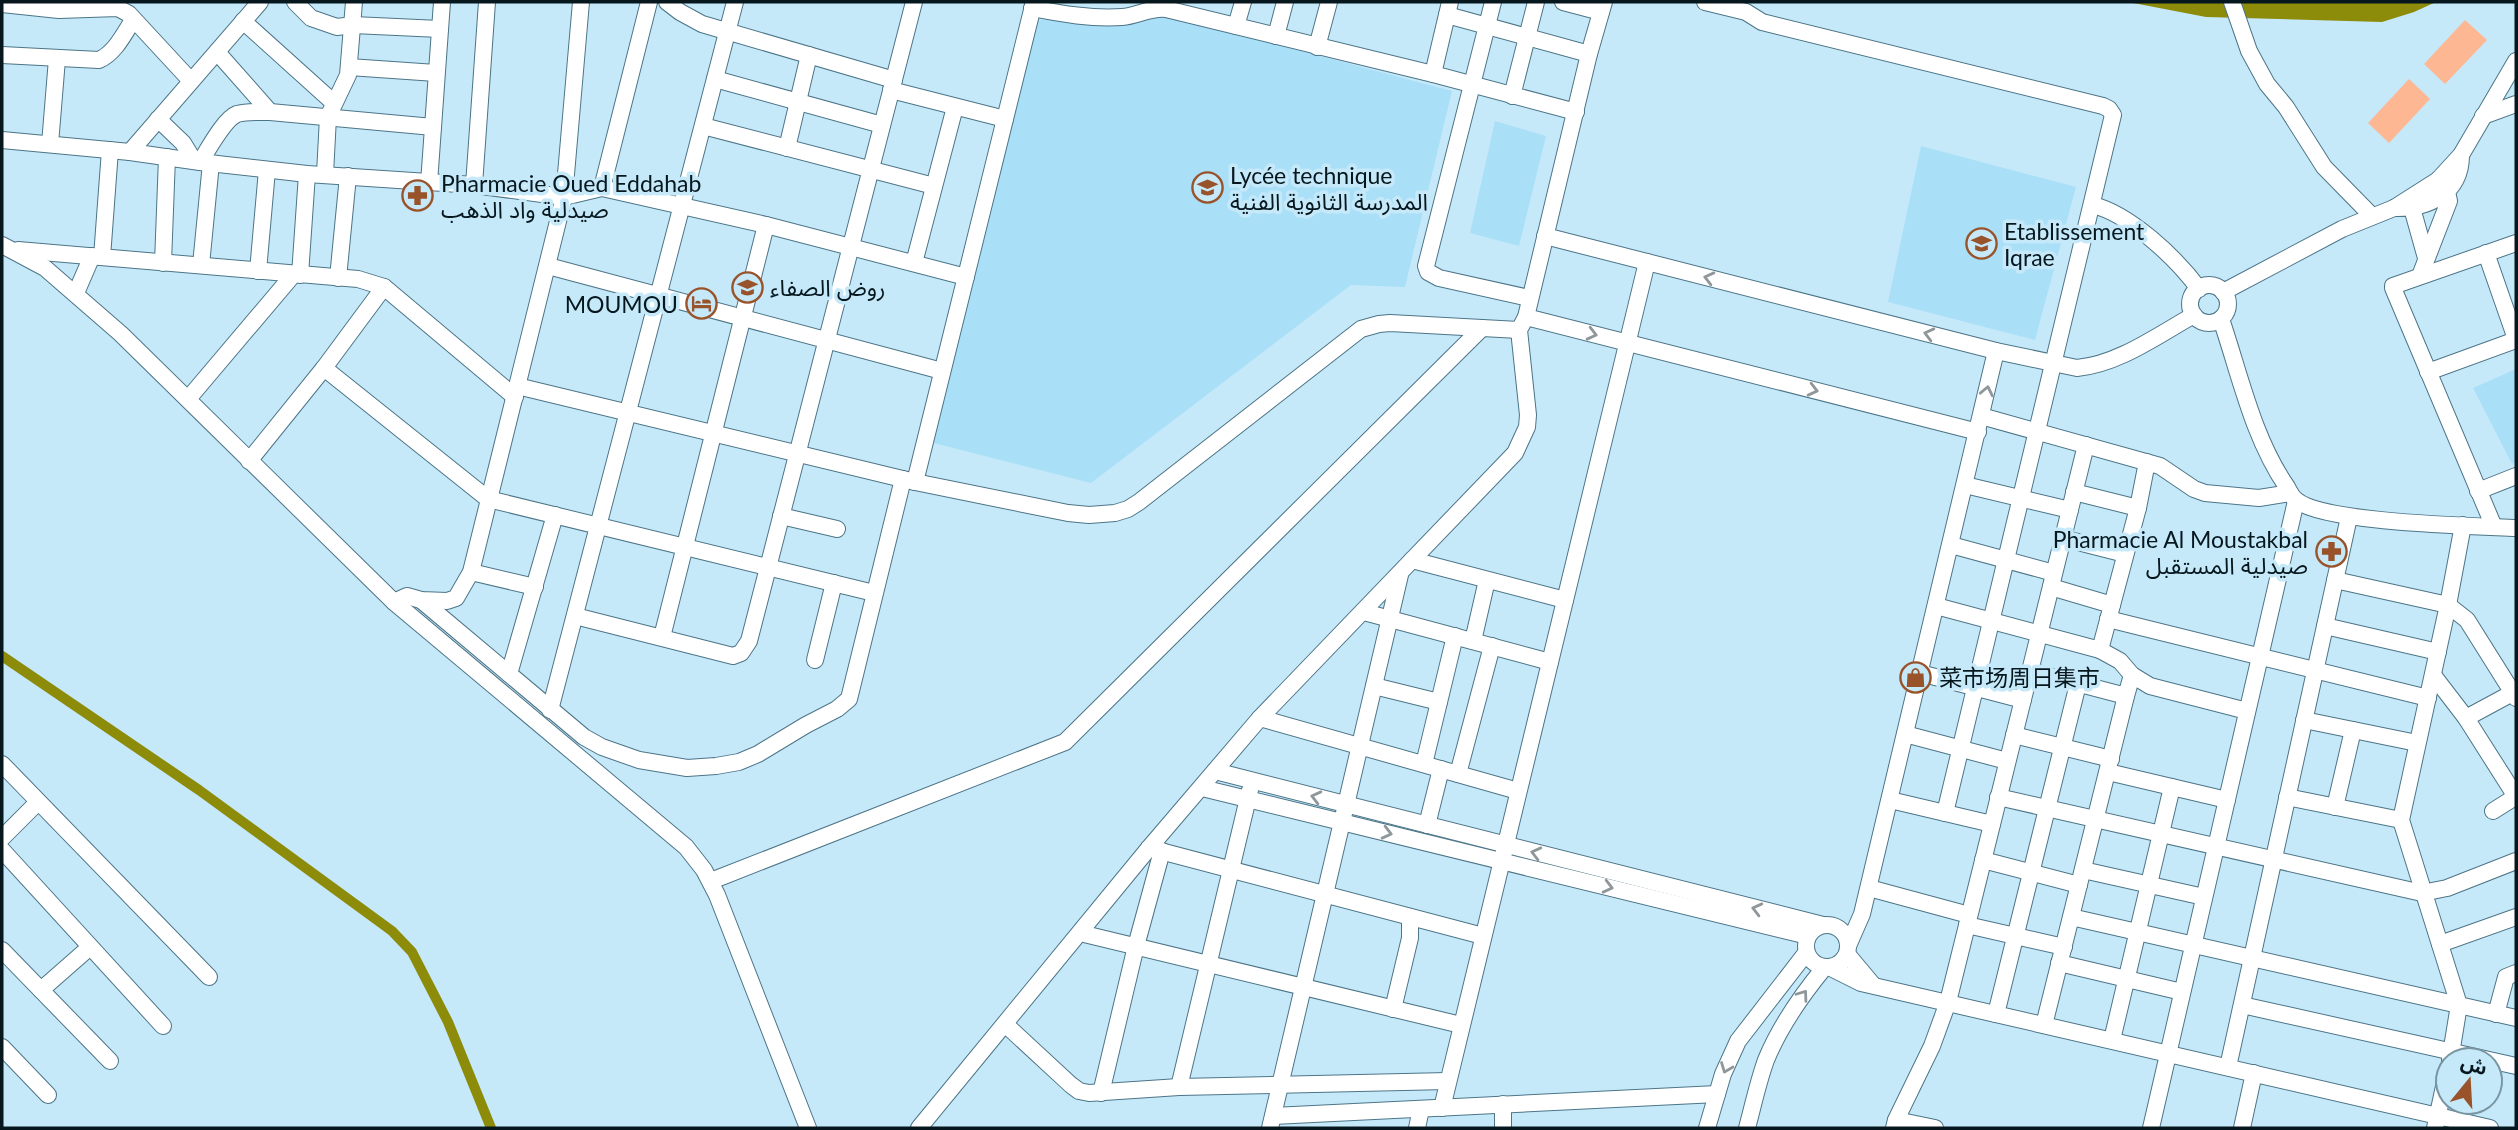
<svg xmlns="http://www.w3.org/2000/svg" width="2518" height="1130" font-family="Lato,'Noto Sans Arabic','Noto Sans SC',sans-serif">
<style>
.built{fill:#aadff8}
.green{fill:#feb793}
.water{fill:#8d8b0a}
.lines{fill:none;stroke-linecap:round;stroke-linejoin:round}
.canal{stroke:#8d8b0a;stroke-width:10}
.minor-casing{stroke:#4c7587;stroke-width:18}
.minor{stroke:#fff;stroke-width:16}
.oneway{stroke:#8f979a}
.labels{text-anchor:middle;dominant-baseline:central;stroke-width:7;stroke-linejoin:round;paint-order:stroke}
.poi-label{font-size:23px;fill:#06171e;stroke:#c6e9fa;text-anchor:start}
</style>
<rect width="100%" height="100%" fill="#c6e9fa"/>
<g class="built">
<path d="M1146,10l306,81 -47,196 -54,-2 -260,198 -173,-44 113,-420 103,5z"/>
<path d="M1495,121l51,15 -27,110 -49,-13z"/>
<path d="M1921,146l155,41 -41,153 -147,-38z"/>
<path d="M2516,369v93l-4,2 -39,-76z"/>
</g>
<g class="green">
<path d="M2465,20l22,20 -42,44 -21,-20z"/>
<path d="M2409,79l21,20 -41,44 -21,-20z"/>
</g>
<path class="water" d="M2128,2h308l-22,10 -32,10 -176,-5z"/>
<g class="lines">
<path class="canal" d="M2,656l197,134 193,141 20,21 36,70 43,106"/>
<defs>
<g id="minor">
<path d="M295,2l16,16 26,9 16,-2 87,4"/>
<path d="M667,2l13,10 22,12 192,56"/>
<path d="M1493,2l-67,264 2,6 11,6 90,20"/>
<path d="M1563,2l38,10"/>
<path d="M1705,2l41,10 16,10 341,84 6,3 4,6 -168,698"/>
<path d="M2232,2l17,49 18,33 19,23 38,60 47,48"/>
<path d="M2,4l57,6 59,-2 11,6 62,67"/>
<path d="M1032,8c30,6 60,11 90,9 15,-1 29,-10 44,-8l267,65 143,38"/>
<path d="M1447,15l142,39"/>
<path d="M243,21l91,82"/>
<path d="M1236,26l7,-24"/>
<path d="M1276,36l9,-34"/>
<path d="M1317,47l12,-45"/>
<path d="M217,52l53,60"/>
<path d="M2,55l97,5c16,-7 25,-26 34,-40"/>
<path d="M349,67l87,6"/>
<path d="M1433,74l17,-72"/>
<path d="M715,79l167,46"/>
<path d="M891,90l114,29"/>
<path d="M1512,96l24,-94"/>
<path d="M2483,116l33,-12"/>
<path d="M158,119l25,24 11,18"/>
<path d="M703,126l231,60"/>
<path d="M2,140l128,12 70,10 107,12 167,11 90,12 38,-9 164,37 200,52"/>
<path d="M50,144l7,-85"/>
<path d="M787,148l22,-93"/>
<path d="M130,152l130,-150"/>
<path d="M200,162c8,-12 24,-43 37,-48 10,-3 23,-2 33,-2l163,15"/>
<path d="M325,174l3,-57 20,-42 6,-73"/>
<path d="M429,183l13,-181"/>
<path d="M474,185l13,-183"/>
<path d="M602,188l47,-186"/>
<path d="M2092,205c37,8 85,54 107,84"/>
<path d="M2394,208c34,1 67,-14 67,-53"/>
<path d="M2412,208l14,50"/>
<path d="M1545,236l451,115 81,17c42,-4 81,-33 117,-53"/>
<path d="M2,245l43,23 76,66 273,268 292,245 18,23 13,25 91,233"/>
<path d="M18,250l340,29 26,8 131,110"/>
<path d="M2486,253l30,86"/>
<path d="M102,257l8,-107"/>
<path d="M163,263l4,-106"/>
<path d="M914,263l41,-156"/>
<path d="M201,265l10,-102"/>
<path d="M548,266l394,105"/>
<path d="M258,271l9,-101"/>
<path d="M300,275l7,-101"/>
<path d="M2420,276l29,-75 -2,-9 -9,-12"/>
<path d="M338,278l10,-102"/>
<circle cx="2209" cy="304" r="19"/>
<path d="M2223,292l119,-63 52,-21 44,-28 23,-25 55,-94"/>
<path d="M76,293l16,-37"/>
<path d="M1526,317l452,115"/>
<path d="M2221,319c19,56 32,119 66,168 2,4 5,10 9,13 26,23 180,26 220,28"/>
<path d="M324,368l164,131 386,94"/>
<path d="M2428,372l88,-32"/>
<path d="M517,386l398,96 153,31 21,2 26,-2 13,-4 11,-7 222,-173 18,-5 11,-1 129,7"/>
<path d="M188,399l105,-124"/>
<path d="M1981,416l179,50 34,23 11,4 54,5 31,-5"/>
<path d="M249,461l75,-93 60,-81"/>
<path d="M915,482l119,-480"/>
<path d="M1965,485l105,25"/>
<path d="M2478,491l38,-15"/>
<path d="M2074,492l64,16"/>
<path d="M781,516l56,13"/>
<path d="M2494,527l-101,-239v-2l123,-43"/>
<path d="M2062,538l63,16"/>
<path d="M1951,545l103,28"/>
<path d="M1412,560l153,40"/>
<path d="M471,572l64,15"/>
<path d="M2335,580l113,25 19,15 49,78"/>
<path d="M2051,587l61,18"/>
<path d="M421,600l163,137 18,10 37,13 48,8 29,-2 23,-4 19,-8 48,-29 31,-16 12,-10 54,-220"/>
<path d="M394,602l13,-6 14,4 26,1 9,-3 15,-26 93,-375 17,-195"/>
<path d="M1936,606l164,44 38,-142 9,-46"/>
<path d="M1364,612l186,50"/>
<path d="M575,616l158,40 8,-3 8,-12 165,-639"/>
<path d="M2108,619l320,79"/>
<path d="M2325,626l113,26"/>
<path d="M662,637l104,-412"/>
<path d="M1473,641l14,-61"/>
<path d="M2100,650l20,11 12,14"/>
<path d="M815,660l19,-77"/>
<path d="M2030,671l96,25 6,-21 18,11 97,25"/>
<path d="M1920,673l103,27"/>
<path d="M509,674l46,-159"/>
<path d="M2433,675l33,43 47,74 -1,7 -19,12"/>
<path d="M1374,686l65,16"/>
<path d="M550,710l185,-708"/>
<path d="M1260,718l258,73"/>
<path d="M2466,718l50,-27"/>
<path d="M2304,720l113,23"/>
<path d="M1905,734l102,27"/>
<path d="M2014,735l97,24"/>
<path d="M2,764l207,213"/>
<path d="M1424,764l31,-128"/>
<path d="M1215,771l608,154"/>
<path d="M2108,772l119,28"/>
<path d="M1458,774l34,-128"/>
<path d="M1202,788l606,148"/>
<path d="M1998,797l424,96 25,-5 69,-27"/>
<path d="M2287,797l114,23"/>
<path d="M1890,800l102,24"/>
<path d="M2335,807l18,-77"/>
<path d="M1427,825l14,-56"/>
<path d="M2,838l36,-36"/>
<path d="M1149,848l334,88"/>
<path d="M2,850l161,176"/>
<path d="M1983,860l96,25"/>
<path d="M2083,870l121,27"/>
<path d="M711,881l354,-139 417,-414"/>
<path d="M1869,888l100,27"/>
<path d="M2071,917l445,101"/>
<circle cx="1827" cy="946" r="21"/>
<path d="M1967,925l97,22"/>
<path d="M1080,933l381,92"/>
<path d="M2440,944l76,-27"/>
<path d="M1848,946l14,-32 134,-563"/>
<path d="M2,950l108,111"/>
<path d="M1847,954l26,31"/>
<path d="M2059,963l123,29"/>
<path d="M1829,967l32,16 629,145"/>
<path d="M41,990l49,-43"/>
<path d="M2242,1005l274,61"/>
<path d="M1393,1009l17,-71v-21"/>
<path d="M1996,1014l82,-330"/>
<path d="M2496,1014l10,-37 10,-4"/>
<path d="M1005,1024l66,61 8,6 10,2 90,-6 269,-6"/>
<path d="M2044,1025l82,-329"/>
<path d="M2112,1040l60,-253"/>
<path d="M2,1047l46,48"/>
<path d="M2450,1060l9,-55 -58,-185 47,-215 15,-80"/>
<path d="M2228,1067l121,-550"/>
<path d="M1179,1087l71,-297"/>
<path d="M1101,1093l35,-147 26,-95"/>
<path d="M1442,1108l205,-846"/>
<path d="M1273,1116l444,-22"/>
<path d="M1896,1120l36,-74 16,-44 138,-557"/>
<path d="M919,1128l230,-280 111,-130 255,-265 12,-26 1,-12 -9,-85 7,-13 63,-263 15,-52"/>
<path d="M1270,1128l130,-553"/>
<path d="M1417,1128l4,-19"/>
<path d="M1503,1128v-24"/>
<path d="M1707,1128l16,-54 15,-33 68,-88"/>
<path d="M1747,1128c6,-22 11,-46 19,-68 14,-34 35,-64 58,-92"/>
<path d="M1894,1128l2,-8 39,8"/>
<path d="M2151,1128l145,-627"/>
<path d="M2242,1128l12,-55"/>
<path d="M2435,1128l13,-60"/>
</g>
</defs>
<use href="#minor" class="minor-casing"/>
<use href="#minor" class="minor"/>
</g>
<defs><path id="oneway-chevron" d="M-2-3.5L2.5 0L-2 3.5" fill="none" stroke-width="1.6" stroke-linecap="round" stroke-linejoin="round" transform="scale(1.75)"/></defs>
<g class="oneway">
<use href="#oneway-chevron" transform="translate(1709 278) rotate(-166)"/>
<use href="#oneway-chevron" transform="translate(1592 334) rotate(14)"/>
<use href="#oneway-chevron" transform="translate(1929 334) rotate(-166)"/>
<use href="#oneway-chevron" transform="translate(1813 390) rotate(14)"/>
<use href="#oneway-chevron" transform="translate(1987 391) rotate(-78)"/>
<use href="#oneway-chevron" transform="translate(1316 797) rotate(-166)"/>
<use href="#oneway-chevron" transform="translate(1387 833) rotate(14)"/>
<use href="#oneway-chevron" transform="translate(1536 853) rotate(-166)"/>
<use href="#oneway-chevron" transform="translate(1608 887) rotate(14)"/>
<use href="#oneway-chevron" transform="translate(1757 909) rotate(-166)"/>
<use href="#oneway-chevron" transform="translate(1803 995) rotate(-54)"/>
<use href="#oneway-chevron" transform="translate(1726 1068) rotate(111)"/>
</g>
<defs>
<symbol id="school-ring" viewBox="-11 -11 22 22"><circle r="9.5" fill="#c6e9fa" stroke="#99532b" stroke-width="1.5"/><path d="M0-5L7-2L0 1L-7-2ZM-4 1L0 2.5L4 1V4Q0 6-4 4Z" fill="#99532b"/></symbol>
<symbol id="pharmacy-ring" viewBox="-11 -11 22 22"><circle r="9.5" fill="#c6e9fa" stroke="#99532b" stroke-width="1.5"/><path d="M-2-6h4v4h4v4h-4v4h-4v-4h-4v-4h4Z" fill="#99532b"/></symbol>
<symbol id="hotel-ring" viewBox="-11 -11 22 22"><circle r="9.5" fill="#c6e9fa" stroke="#99532b" stroke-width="1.5"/><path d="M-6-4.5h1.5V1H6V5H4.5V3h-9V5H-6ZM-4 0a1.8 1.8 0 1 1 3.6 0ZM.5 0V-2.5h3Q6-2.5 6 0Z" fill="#99532b"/></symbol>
<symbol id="shop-ring" viewBox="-11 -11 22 22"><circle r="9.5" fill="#c6e9fa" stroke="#99532b" stroke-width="1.5"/><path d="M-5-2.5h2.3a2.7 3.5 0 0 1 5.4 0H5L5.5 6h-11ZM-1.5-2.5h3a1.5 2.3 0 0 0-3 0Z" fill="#99532b"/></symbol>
</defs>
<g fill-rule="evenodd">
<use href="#school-ring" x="1190" y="170" width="35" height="35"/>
<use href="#pharmacy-ring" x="400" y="178" width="35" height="35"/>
<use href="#school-ring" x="1964" y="226" width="35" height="35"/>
<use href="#school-ring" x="730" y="270" width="35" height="35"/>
<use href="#hotel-ring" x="684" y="286" width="35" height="35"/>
<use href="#pharmacy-ring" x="2314" y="534" width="35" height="35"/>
<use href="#shop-ring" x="1898" y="660" width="35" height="35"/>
</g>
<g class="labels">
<g class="poi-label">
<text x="1230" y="175">Lycée technique<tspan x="1230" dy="26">المدرسة الثانوية الفنية</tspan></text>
<text x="441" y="183">Pharmacie Oued Eddahab<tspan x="441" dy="26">صيدلية واد الذهب</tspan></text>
<text x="2004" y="231">Etablissement<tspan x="2004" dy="26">Iqrae</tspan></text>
<text x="770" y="287">روض الصفاء</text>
<text x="678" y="304" text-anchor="end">MOUMOU</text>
<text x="2308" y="539" text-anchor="end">Pharmacie Al Moustakbal<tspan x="2308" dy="26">صيدلية المستقبل</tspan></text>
<text x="1939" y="677">菜市场周日集市</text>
</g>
</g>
<rect width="2518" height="1130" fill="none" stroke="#06171e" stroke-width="7"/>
<g transform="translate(2469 1081) rotate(18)"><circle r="33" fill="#c6e9fa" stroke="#7995a2" stroke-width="2"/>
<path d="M0-5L12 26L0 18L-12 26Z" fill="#99532b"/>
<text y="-10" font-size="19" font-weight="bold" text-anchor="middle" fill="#06171e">ش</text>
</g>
</svg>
